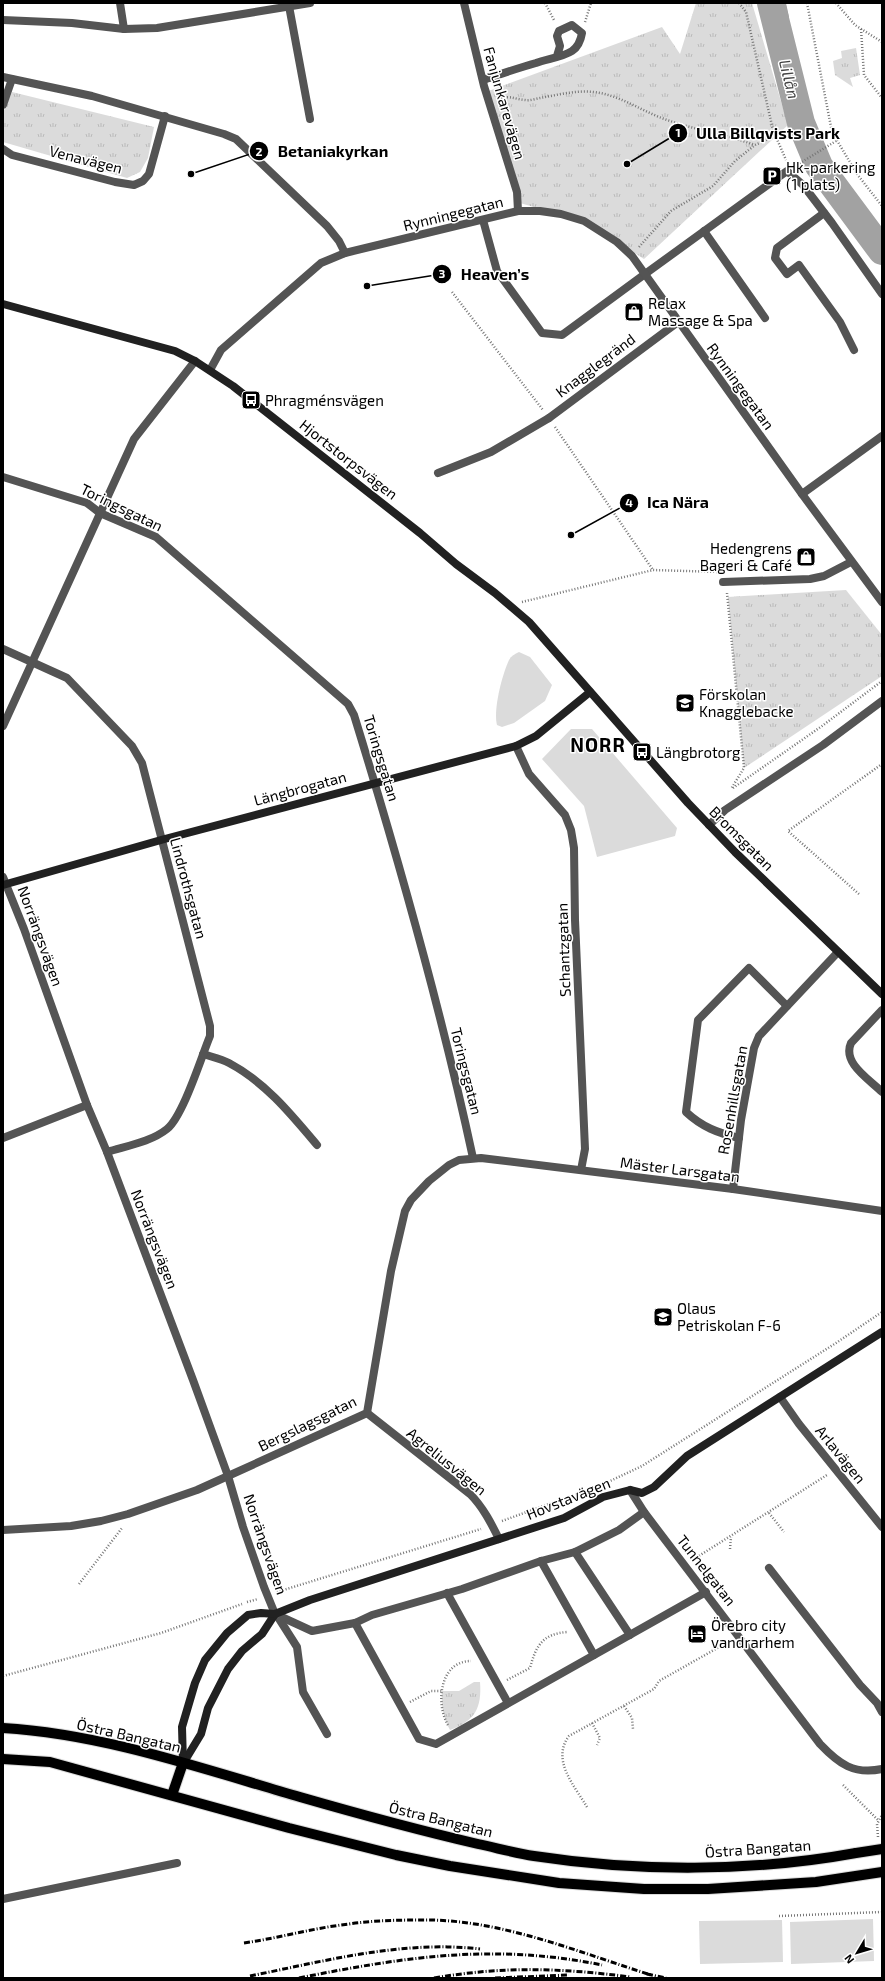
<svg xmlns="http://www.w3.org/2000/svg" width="885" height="1981" font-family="'Exo 2',sans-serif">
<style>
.grass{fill:#dbdbdb}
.park{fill:url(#park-tufts)}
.water{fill:url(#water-waves)}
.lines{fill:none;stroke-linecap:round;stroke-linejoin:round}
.river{stroke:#a2a2a2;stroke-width:28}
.primary-casing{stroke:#dbdbdb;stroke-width:12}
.path{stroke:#767676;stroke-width:2.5;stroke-dasharray:1 2;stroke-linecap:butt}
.lane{stroke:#545454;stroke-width:8}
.street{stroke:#545454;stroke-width:8}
.secondary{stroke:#212121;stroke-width:8}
.primary{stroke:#000;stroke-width:10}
.rail{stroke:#000;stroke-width:3;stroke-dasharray:6 2 1 2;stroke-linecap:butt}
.primary-bridge-casing{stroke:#dbdbdb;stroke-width:12;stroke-linecap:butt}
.primary-bridge{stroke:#000;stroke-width:10}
.labels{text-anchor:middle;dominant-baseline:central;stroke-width:3;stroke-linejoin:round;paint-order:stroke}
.street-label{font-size:15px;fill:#000;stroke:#fff}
.poi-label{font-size:15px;fill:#000;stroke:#fff;text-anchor:start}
.water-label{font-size:16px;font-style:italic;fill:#434343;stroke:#fff}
.district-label{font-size:19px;font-weight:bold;letter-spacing:1px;fill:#000;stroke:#fff}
.leader{fill:none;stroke:#000;stroke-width:1.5}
.callout-dot{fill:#000;stroke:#fff;stroke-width:1.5}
.mark-label{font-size:12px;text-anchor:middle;font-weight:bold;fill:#fff}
.callout-label{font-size:16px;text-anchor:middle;font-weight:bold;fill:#000;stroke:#fff;stroke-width:3;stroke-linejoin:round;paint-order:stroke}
</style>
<defs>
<pattern id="park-tufts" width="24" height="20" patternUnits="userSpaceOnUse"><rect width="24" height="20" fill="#dbdbdb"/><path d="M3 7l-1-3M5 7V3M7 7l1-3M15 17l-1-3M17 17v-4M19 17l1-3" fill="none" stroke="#bababa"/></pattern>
<pattern id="water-waves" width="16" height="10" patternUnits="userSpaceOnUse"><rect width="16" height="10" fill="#a2a2a2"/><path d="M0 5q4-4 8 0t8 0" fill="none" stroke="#8a8a8a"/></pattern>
</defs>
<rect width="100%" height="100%" fill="#fff"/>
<g class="grass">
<path d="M519,652l11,5 22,28 -7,16 -31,22 -12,4 -5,-2c-4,-15 5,-50 12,-65 2,-4 6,-6 10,-8z"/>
<path d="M571,729h21l85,99 -2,8 -78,21 -13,-51 -42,-47z"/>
<path d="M873,1919l1,42 -83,3 -1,-42z"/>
<path d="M782,1920l1,42 -83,2 -1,-43z"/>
</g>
<g class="park">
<path d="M696,3h56l36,122 -144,134 -58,-37 -66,-19 -37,-110 179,-66 18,27z"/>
<path d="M856,48l4,27 -10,3 3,9 -18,-12 -2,-14 9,-3 -1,-7z"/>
<path d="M12,92l142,35 -6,31 -8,14 -13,6 -124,-36 1,-32z"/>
<path d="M846,590l36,45v41l-138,92 -16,-171z"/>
<path d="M474,1682h6c2,26 -5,39 -30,48 -7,-13 -9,-25 -8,-39h17z"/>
</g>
<path class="water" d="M767,3h19l3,14h-16z"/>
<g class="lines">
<path class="river" d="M771,3l30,120 18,43 63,85"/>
<defs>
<g id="primary">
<path d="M3,1728c101,6 200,41 297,69 59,17 118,33 178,47 19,4 37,9 56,12 104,16 218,16 322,-3"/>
<path d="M3,1759l47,3 239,66 107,27 54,11 109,17 85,6h64l108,-7 66,-10"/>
<path d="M172,1795l11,-32"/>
</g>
</defs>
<use href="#primary" class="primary-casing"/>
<g class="path">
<path d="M545,3l9,17"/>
<path d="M739,3l7,9 27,118 13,30"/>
<path d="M807,3l25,129 25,42 25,32"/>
<path d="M836,3l19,22 27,17"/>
<path d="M585,22l6,-19"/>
<path d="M861,29l3,46 18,23"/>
<path d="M498,99c14,-4 15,0 27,1 4,1 10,-1 15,-2 17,-3 36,-8 54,-6 24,3 43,16 65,25 31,12 65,17 96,28"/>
<path d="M797,165l39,-24"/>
<path d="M639,247l32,-36 42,-25 22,-25 20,-16 20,-9"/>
<path d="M452,292l91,118"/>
<path d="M555,427l98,143"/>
<path d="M727,593l17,175 -13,21"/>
<path d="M522,602l131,-32 66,2"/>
<path d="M733,788l89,-62 60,-45"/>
<path d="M859,894l-71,-63 94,-67"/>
<path d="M608,1482l34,-16 194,-123 46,-31"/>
<path d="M769,1513l15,19"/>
<path d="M502,1521l88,-32"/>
<path d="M730,1549l1,-12"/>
<path d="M694,1559l133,-84"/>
<path d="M79,1584l43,-56"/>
<path d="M277,1592l204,-63"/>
<path d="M247,1602l11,-3"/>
<path d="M3,1676l158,-43 81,-29"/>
<path d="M507,1680l23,-12c6,-23 13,-34 37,-36"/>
<path d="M410,1702l21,-11h11"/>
<path d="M624,1706l8,12 1,11"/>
<path d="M592,1723l8,15 -3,7"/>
<path d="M448,1725c-13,-22 -8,-64 23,-64"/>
<path d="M843,1785l36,36"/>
<path d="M587,1807c-13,-22 -36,-47 -18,-71l85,-47 5,-8 69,-39"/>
<path d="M878,1837l-1,-13 5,-9"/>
<path d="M779,1916l103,-4"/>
</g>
<g class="lane">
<path d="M120,3l4,26"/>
<path d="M289,6l21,113"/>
<path d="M3,20l69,3 52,6 33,-1 153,-25"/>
<path d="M483,80c18,-6 35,-12 53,-17 11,-4 27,-6 36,-12 6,-4 9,-12 10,-18l-10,-8 -13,6 -2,5 3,10 -3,10"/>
<path d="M824,213l-47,35 -2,10 12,16 12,-9 41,57 14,28"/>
<path d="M483,220l14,51 45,62 20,2 83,-61"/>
<path d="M704,231l61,87"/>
<path d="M438,473l53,-21 58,-34"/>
<path d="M802,494l80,-58"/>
<path d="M882,1010l-31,33c-9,20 18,36 31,49"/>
<path d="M203,1054c9,3 18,5 26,9 36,19 62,51 88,82"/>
<path d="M739,1138c-21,-5 -37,-11 -53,-26l12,-92 51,-52 38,38"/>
<path d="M575,1552l55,83"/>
<path d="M541,1561l53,94"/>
<path d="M769,1568l91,117 17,18 5,9"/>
<path d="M447,1593l61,110"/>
<path d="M275,1614l37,17 43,-8 17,-8 90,-26 79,-28 34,-9 44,-22 25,-18"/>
<path d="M276,1614l21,33 6,45 24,42"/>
<path d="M355,1623l64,116 17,5 270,-152"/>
<path d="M3,1899l174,-36"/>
</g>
<g class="street">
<path d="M464,3l20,83 33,106 1,19"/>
<path d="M3,77l89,19 132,38 12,5 91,87 12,15 6,12"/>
<path d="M3,105l9,-26"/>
<path d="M3,149l9,6 103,27 19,3 9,-4 6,-7 16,-58"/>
<path d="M645,274l142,-103 16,14 29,38 50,71"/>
<path d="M210,370l11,-20 100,-87 24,-10 173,-42h22l21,3 23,7 33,21 15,14 170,238 80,108"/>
<path d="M549,418l129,-96"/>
<path d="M3,477l84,26 13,10 56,24 192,167 6,11c45,146 87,294 119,443"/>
<path d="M723,582l87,-3 14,-3 27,-14"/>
<path d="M3,649l64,29 65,68 10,17 68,263v10c-9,22 -27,80 -43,93 -16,13 -41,17 -60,23"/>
<path d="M3,726l131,-287 61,-78"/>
<path d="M516,746l13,28 36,41 6,15 3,18 1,72 10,229 -4,21"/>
<path d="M709,825l16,-15 98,-65 59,-44"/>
<path d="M3,877l21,52 63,176 20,47 86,228 35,96 15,51 21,60 11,27"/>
<path d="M3,1138l84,-33"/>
<path d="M733,1189l8,-69 13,-72 5,-12 79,-84"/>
<path d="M780,1397l19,27 83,103"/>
<path d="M367,1413l103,81c13,13 21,29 29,45"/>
<path d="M630,1490l14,22 176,232c19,20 34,31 62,25"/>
<path d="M3,1530l68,-4 30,-5 27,-7 69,-24 170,-77 24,-142 14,-60 6,-11 18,-19 20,-16 10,-5 22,-2 252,31 149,22"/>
</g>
<g class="secondary">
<path d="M3,304l172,47 20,10 38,25 187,147 36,31 39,29 34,29 159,181 47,49 147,142"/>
<path d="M3,885l158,-45 355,-94 20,-10 54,-44"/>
<path d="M184,1762l17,-28 7,-26 20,-39 14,-18 20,-17 13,-20"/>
<path d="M183,1763l-1,-36 13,-44 10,-23 22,-27 21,-18 13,-2 14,1 35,-14 254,-82 39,-21 27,-7 12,3 12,-6 33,-31 195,-124"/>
</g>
<use href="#primary" class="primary"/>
<g class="rail">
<path d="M244,1943c35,-5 69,-15 105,-19 27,-4 54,-4 81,-4 75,1 151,33 221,55"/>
<path d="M647,1974l19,4"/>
<path d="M250,1976c75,-15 153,-36 230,-27"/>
<path d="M299,1978c105,-21 195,-35 303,-13"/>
<path d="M434,1978c71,-12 126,-10 197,-1"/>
<path d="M495,1978l74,-3"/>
<path d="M881,1978h1"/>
</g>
<defs>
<path id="primary-bridge" d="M856,1853l26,-4"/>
</defs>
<use href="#primary-bridge" class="primary-bridge-casing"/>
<use href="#primary-bridge" class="primary-bridge"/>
</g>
<defs>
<symbol id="parking-square" viewBox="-11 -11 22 22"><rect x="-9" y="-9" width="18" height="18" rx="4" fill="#000" stroke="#fff"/><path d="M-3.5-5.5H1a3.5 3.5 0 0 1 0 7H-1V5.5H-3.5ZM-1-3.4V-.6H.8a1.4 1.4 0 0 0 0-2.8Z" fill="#fff"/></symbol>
<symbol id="shop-square" viewBox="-11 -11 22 22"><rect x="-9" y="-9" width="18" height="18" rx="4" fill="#000" stroke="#fff"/><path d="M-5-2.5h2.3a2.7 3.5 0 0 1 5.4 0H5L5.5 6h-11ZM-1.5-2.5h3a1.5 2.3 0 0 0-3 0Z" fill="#fff"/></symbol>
<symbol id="bus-square" viewBox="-11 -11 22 22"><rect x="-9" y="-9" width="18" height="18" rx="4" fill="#000" stroke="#fff"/><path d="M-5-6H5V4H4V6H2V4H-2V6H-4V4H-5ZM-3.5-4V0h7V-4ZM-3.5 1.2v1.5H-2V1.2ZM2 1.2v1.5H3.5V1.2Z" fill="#fff"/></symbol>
<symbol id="school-square" viewBox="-11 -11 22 22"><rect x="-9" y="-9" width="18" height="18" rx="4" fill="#000" stroke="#fff"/><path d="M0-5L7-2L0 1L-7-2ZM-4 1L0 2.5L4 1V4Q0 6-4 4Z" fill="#fff"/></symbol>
<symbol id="hotel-square" viewBox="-11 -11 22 22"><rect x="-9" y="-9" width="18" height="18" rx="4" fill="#000" stroke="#fff"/><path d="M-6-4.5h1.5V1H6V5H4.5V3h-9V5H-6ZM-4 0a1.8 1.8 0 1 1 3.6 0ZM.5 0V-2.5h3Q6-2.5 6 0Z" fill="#fff"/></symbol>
</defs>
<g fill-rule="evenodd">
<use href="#parking-square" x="761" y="165" width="22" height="22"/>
<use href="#shop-square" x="623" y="301" width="22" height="22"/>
<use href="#bus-square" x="240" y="389" width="22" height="22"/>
<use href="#shop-square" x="795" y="546" width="22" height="22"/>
<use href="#school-square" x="674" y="692" width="22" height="22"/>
<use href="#bus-square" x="631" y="741" width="22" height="22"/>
<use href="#school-square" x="652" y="1306" width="22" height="22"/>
<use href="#hotel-square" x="686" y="1623" width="22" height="22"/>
</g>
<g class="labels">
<g class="street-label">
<text transform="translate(505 103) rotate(74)">Fanjunkarevägen</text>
<text transform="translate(86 159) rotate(14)">Venavägen</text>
<text transform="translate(453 213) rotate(-14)">Rynningegatan</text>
<text transform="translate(595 365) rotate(-37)">Knagglegränd</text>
<text transform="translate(741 386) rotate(54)">Rynningegatan</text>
<text transform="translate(349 459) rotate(38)">Hjortstorpsvägen</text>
<text transform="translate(122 507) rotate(26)">Toringsgatan</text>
<text transform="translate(382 758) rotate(73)">Toringsgatan</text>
<text transform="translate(300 788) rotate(-15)">Längbrogatan</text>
<text transform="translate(742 838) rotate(45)">Bromsgatan</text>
<text transform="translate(189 888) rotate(75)">Lindrothsgatan</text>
<text transform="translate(41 936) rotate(70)">Norrängsvägen</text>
<text transform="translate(563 950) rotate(-92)">Schantzgatan</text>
<text transform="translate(467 1071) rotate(76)">Toringsgatan</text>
<text transform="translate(732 1100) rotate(-80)">Rosenhillsgatan</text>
<text transform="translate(680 1169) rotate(7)">Mäster Larsgatan</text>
<text transform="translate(155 1239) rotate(69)">Norrängsvägen</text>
<text transform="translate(307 1423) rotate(-26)">Bergslagsgatan</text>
<text transform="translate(841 1454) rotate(51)">Arlavägen</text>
<text transform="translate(447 1461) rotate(39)">Agreliusvägen</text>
<text transform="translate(568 1498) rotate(-22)">Hovstavägen</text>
<text transform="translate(266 1544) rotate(71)">Norrängsvägen</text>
<text transform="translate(707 1570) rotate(52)">Tunnelgatan</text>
<text transform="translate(129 1735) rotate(13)">Östra Bangatan</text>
<text transform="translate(441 1819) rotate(14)">Östra Bangatan</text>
<text transform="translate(758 1848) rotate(-4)">Östra Bangatan</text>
</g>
<g class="poi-label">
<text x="786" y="167">Hk-parkering<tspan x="786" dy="17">(1 plats)</tspan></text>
<text x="648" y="303">Relax<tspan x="648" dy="17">Massage &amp; Spa</tspan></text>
<text x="265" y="400">Phragménsvägen</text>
<text x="792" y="548" text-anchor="end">Hedengrens<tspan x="792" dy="17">Bageri &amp; Café</tspan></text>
<text x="699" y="694">Förskolan<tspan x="699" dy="17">Knagglebacke</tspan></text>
<text x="656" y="752">Längbrotorg</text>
<text x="677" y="1308">Olaus<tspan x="677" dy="17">Petriskolan F-6</tspan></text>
<text x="711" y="1625">Örebro city<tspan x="711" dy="17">vandrarhem</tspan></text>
</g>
<g class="water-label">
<text transform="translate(790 79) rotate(76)">Lillån</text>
</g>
<g class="district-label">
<text x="598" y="744">NORR</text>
</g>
</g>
<path class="leader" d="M627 164L678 133M191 174L259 151M367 286L442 274M571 535L629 503"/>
<g class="callout-dot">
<circle cx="627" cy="164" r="4"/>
<circle cx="191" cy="174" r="4"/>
<circle cx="367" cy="286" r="4"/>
<circle cx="571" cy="535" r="4"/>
<circle cx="678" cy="133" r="10"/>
<circle cx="259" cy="151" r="10"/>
<circle cx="442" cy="274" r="10"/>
<circle cx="629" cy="503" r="10"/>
</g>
<g class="mark-label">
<text x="678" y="137">1</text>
<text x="259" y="156">2</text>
<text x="442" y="278">3</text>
<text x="629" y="507">4</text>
</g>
<g class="callout-label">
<text x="768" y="139">Ulla Billqvists Park</text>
<text x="333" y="157">Betaniakyrkan</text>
<text x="495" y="280">Heaven’s</text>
<text x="678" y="508">Ica Nära</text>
</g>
<rect width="885" height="1981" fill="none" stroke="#000000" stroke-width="8"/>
<g transform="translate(857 1953) rotate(232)" stroke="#ffffff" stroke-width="3" paint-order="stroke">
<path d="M0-3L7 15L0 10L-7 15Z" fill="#000000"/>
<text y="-6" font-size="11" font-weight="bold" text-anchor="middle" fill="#000000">N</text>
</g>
</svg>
